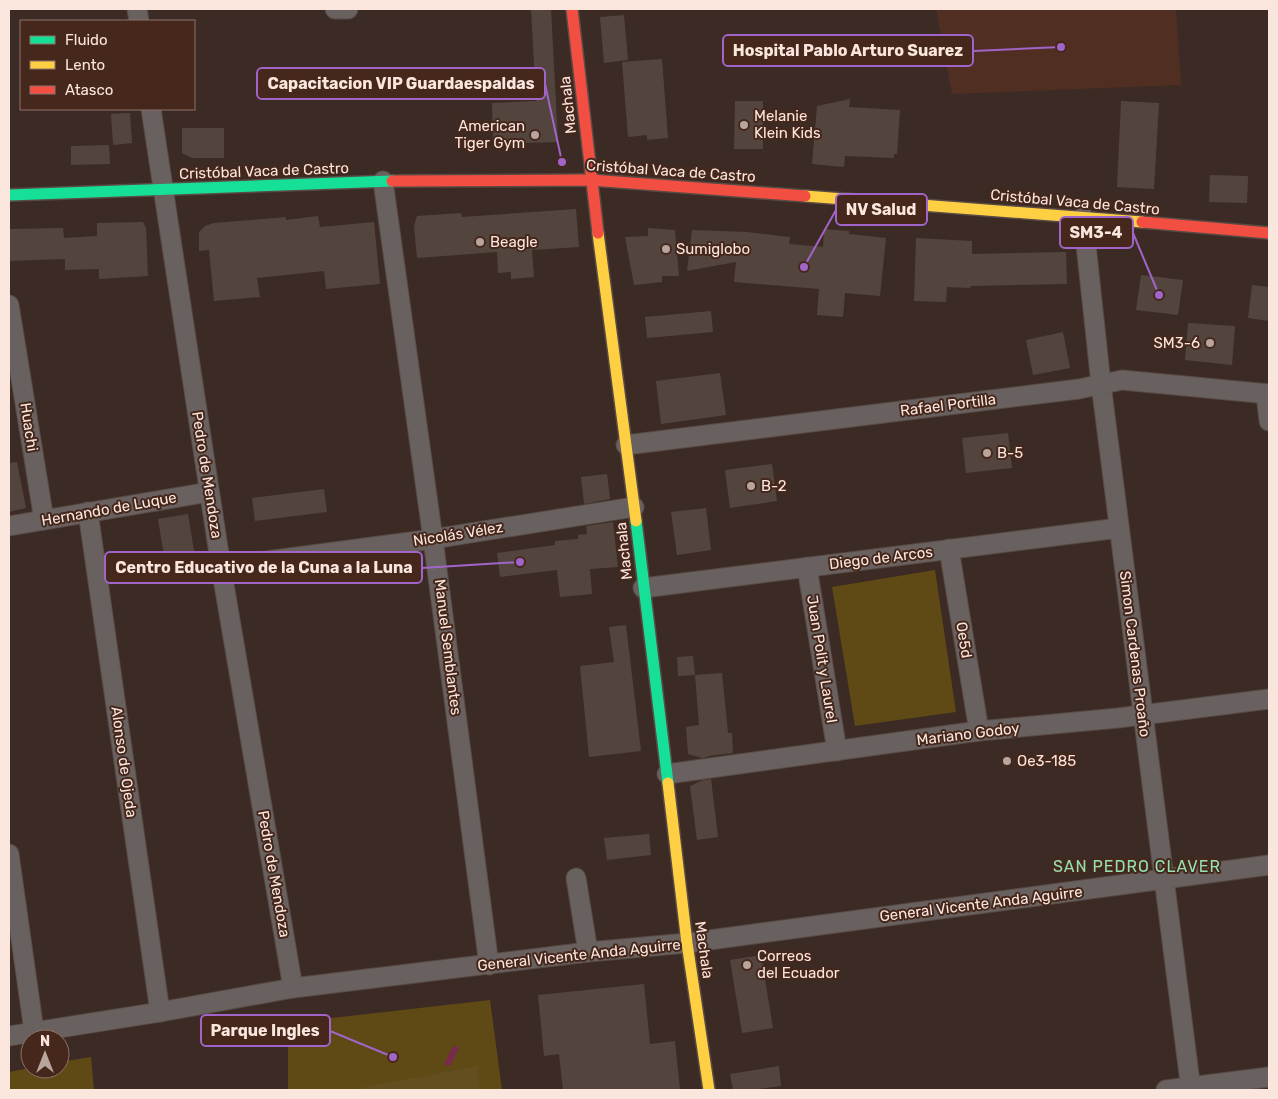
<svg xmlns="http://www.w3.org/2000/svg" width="1278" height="1099" font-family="Rubik,sans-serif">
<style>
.built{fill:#502e21}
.green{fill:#5f4915}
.forest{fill:#624e1f}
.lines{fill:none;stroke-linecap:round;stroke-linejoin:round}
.stream{stroke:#7a2a4e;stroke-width:6}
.building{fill:#53453e}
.street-casing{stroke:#594a44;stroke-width:21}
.fast-casing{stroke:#594a44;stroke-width:14}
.slow-casing{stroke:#594a44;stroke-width:14}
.jam-casing{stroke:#594a44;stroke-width:14}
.street{stroke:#686160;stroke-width:19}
.fast{stroke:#16e098;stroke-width:11}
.slow{stroke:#ffcf43;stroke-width:11}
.jam{stroke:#f24e42;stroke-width:11}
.poi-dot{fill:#b8a59d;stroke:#45271c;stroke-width:2}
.labels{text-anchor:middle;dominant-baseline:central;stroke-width:4;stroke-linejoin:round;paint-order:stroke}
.street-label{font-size:15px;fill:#fbe6de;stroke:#45271c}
.poi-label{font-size:15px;fill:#fbe6de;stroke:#45271c;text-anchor:start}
.neighbourhood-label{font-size:16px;letter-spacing:1px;fill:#96e0b0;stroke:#45271c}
.leader{fill:none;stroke:#a164c8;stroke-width:2}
.callout-dot{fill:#a164c8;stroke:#45271c;stroke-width:2}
.callout{fill:#45271c;stroke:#a164c8;stroke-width:2}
.callout-label{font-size:16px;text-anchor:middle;font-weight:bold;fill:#fbe6de}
</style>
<rect width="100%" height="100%" fill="#3c2b25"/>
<path class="built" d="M936,9h240l5,76 -229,9z"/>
<g class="green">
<path d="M935,570l21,142 -101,14 -23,-139z"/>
<path d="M490,1000l12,90h-214v-67z"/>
<path d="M91,1057l3,33h-85v-18l21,-4 30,1v-7z"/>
</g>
<path class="forest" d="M477,1066l3,24h-131z"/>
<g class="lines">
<path class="stream" d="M448,1063l7,-14"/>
</g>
<g class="building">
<path d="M531,9h20l7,133 -65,2 -1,-41 44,-2z"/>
<path d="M624,15l4,45 -24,3 -4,-46z"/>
<path d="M662,59l6,79 -21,2v-5l-19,2 -6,-75z"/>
<path d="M850,99l-1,8 51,3 -3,44h-3v4l-49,-2 -1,11 -32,-3 5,-58z"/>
<path d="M735,101h28v48h-29z"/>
<path d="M1121,101l38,2 -5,86 -37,-2z"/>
<path d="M130,113l2,30 -19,2 -2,-31z"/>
<path d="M182,128h42v30h-32l-10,-5z"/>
<path d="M109,145l1,19 -39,1v-19z"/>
<path d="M1210,175l38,1 -1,27 -38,-1z"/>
<path d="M576,209l3,38 -47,3 2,27 -23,2v-7l-13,1 -1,-21 -80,6 -3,-32 3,-10 44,-3 1,4z"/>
<path d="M318,216l2,11 54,-5 6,62 -54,5 -2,-18 -67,7 3,19 -46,4 -5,-51 -10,1v-19l6,-6 9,-3 72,-6v3z"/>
<path d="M143,222l3,6 2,48 -49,3v-10l-34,1v-11l-56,2v-32l54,-1 1,10 33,-2v-13z"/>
<path d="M648,228l27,2 4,46h-17v6l-28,3 -9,-48 23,-1z"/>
<path d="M824,229l25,2v3l37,4 -6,58 -35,-3 -2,24 -26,-2 2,-26 -85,-7 2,-20 -49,9 5,-41 55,2 43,5 -1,7 34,3z"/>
<path d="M916,238l56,3v13l94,-2 1,32 -96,2 -1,2 -23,-1 -1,15 -32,-1z"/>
<path d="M1141,275l42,5 -5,35 -42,-5z"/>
<path d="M1252,285l17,2v34l-21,-3z"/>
<path d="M711,311l2,21 -66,6 -2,-21z"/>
<path d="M1188,323l47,3 -3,39 -47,-5z"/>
<path d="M1063,332l7,36 -37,7 -7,-35z"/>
<path d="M720,373l6,42 -65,9 -5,-43z"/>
<path d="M1008,433l4,35 -46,5 -4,-35z"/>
<path d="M17,462l9,46 -17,4v-49z"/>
<path d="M772,464l5,37 -47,7 -5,-38z"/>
<path d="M607,474l3,25 -26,5 -3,-27z"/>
<path d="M324,489l3,23 -72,9 -3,-23z"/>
<path d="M706,508l5,42 -34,5 -6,-43z"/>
<path d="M188,514l7,43 -30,5 -7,-43z"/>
<path d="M613,522l5,45 -28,2 2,25 -32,3 -3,-27 -57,7 -3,-24 58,-8v-4l23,-2v-4l9,-1 -1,-8z"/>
<path d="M626,625l15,126 -52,6 -9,-91 34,-4 -5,-35z"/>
<path d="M693,656l2,19 -17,1 -1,-19z"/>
<path d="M722,673l6,60h4l1,20 -25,3v1l-6,1 -14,-4 -2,-27 13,-2 -4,-50z"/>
<path d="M711,779l7,58 -21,3 -7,-54 13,-6z"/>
<path d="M649,834l2,21 -44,5 -3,-22z"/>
<path d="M761,955l12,73 -31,5 -12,-73z"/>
<path d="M644,984l6,60 25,-3 5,49h-117l-4,-36 -15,2 -6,-61z"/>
<path d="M779,1066l2,20 -30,4h-18l-3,-16z"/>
</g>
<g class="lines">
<defs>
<g id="street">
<path d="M137,9l2,12"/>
<path d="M335,9h13"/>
<path d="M151,109l70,458 72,421"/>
<path d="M383,181l50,358 56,426"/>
<path d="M1083,217l18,167 90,706"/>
<path d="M9,305l35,215"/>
<path d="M1266,394l3,27"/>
<path d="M626,445l453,-56 43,-9 147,14"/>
<path d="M88,512l72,500"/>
<path d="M9,526l200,-34"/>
<path d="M949,549l30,182"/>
<path d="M221,567l212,-28 201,-32"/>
<path d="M807,567l30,184"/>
<path d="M643,588l476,-60"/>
<path d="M667,774l312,-43 139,-13 151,-19"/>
<path d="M9,854l25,177"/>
<path d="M576,878l12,74"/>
<path d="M9,1036l151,-24 133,-24 295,-36 99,-9 582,-78"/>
<path d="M1166,1090l103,-13"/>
</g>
<g id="fast">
<path d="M9,195l383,-14"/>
<path d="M636,521l32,262"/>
</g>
<g id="slow">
<path d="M805,196l337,26"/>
<path d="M598,233l38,288"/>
<path d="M668,783l19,160 22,147"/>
</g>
<g id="jam">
<path d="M572,9l26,224"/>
<path d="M392,181l199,-1 214,16"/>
<path d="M1142,222l127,11"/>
</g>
</defs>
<use href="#street" class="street-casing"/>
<use href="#fast" class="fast-casing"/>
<use href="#slow" class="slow-casing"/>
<use href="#jam" class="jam-casing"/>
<use href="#street" class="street"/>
<use href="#fast" class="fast"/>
<use href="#slow" class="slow"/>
<use href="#jam" class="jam"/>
</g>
<g class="poi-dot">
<circle cx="744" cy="125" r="5"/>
<circle cx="535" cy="135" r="5"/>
<circle cx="480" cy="242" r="5"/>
<circle cx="666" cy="249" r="5"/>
<circle cx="1210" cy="343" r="5"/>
<circle cx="987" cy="453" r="5"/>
<circle cx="751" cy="486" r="5"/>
<circle cx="1007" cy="761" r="5"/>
<circle cx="747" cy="965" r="5"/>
</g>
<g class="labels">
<g class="street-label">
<text transform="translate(568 105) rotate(-96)">Machala</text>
<text transform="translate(264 171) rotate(-2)">Cristóbal Vaca de Castro</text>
<text transform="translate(671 171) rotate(4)">Cristóbal Vaca de Castro</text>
<text transform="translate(1075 202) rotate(5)">Cristóbal Vaca de Castro</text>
<text transform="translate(948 405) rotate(-7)">Rafael Portilla</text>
<text transform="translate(29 427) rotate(81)">Huachi</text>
<text transform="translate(207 475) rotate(81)">Pedro de Mendoza</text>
<text transform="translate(109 509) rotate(-10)">Hernando de Luque</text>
<text transform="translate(458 534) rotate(-9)">Nicolás Vélez</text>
<text transform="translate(624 551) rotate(-96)">Machala</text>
<text transform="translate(881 558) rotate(-7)">Diego de Arcos</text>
<text transform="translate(964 640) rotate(81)">Oe5d</text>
<text transform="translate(448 647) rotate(83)">Manuel Semblantes</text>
<text transform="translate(1135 654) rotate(83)">Simon Cardenas Proaño</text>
<text transform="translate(822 659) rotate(81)">Juan Polit y Laurel</text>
<text transform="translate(968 734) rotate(-7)">Mariano Godoy</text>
<text transform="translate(124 762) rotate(82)">Alonso de Ojeda</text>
<text transform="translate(274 874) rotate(80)">Pedro de Mendoza</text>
<text transform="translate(981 904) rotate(-7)">General Vicente Anda Aguirre</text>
<text transform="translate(704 950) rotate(82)">Machala</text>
<text transform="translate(579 955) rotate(-6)">General Vicente Anda Aguirre</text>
</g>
<g class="poi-label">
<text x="754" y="116">Melanie<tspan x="754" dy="17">Klein Kids</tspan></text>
<text x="525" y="126" text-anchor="end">American<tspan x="525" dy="17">Tiger Gym</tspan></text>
<text x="490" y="242">Beagle</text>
<text x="676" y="249">Sumiglobo</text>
<text x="1200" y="343" text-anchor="end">SM3-6</text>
<text x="997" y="453">B-5</text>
<text x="761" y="486">B-2</text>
<text x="1017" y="761">Oe3-185</text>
<text x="757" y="956">Correos<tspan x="757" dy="17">del Ecuador</tspan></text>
</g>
<g class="neighbourhood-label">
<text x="1137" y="866">SAN PEDRO CLAVER</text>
</g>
</g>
<path class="leader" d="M1061 47L973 51M562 162L545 84M804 267L836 210M1159 295L1133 233M520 562L422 568M393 1057L330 1031"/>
<g class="callout-dot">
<circle cx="1061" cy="47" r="5"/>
<circle cx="562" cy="162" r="5"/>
<circle cx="804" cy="267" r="5"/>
<circle cx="1159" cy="295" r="5"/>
<circle cx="520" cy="562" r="5"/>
<circle cx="393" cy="1057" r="5"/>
</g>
<g class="callout">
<rect x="723" y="35" width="250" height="31" rx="5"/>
<rect x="257" y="68" width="288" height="31" rx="5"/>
<rect x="836" y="194" width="91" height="31" rx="5"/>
<rect x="1060" y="217" width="73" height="31" rx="5"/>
<rect x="105" y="552" width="317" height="31" rx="5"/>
<rect x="201" y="1015" width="129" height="31" rx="5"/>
</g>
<g class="callout-label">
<text x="848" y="56">Hospital Pablo Arturo Suarez</text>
<text x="401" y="89">Capacitacion VIP Guardaespaldas</text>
<text x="881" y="215">NV Salud</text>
<text x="1096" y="238">SM3-4</text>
<text x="264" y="573">Centro Educativo de la Cuna a la Luna</text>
<text x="265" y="1036">Parque Ingles</text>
</g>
<rect width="1278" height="1099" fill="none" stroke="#fbe6de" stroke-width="20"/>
<rect x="20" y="20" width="175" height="90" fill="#45271c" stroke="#8e736a"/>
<rect x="30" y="36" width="25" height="8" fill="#16e098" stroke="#8e736a"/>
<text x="65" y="45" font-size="15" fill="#fbe6de">Fluido</text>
<rect x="30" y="61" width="25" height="8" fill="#ffcf43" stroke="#8e736a"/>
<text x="65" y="70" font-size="15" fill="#fbe6de">Lento</text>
<rect x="30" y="86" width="25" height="8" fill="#f24e42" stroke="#8e736a"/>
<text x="65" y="95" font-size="15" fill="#fbe6de">Atasco</text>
<g transform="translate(45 1054)"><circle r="24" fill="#45271c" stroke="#8e736a"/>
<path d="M0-4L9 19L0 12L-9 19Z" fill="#b8a59d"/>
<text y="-8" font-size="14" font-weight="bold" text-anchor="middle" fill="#fbe6de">N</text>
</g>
</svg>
